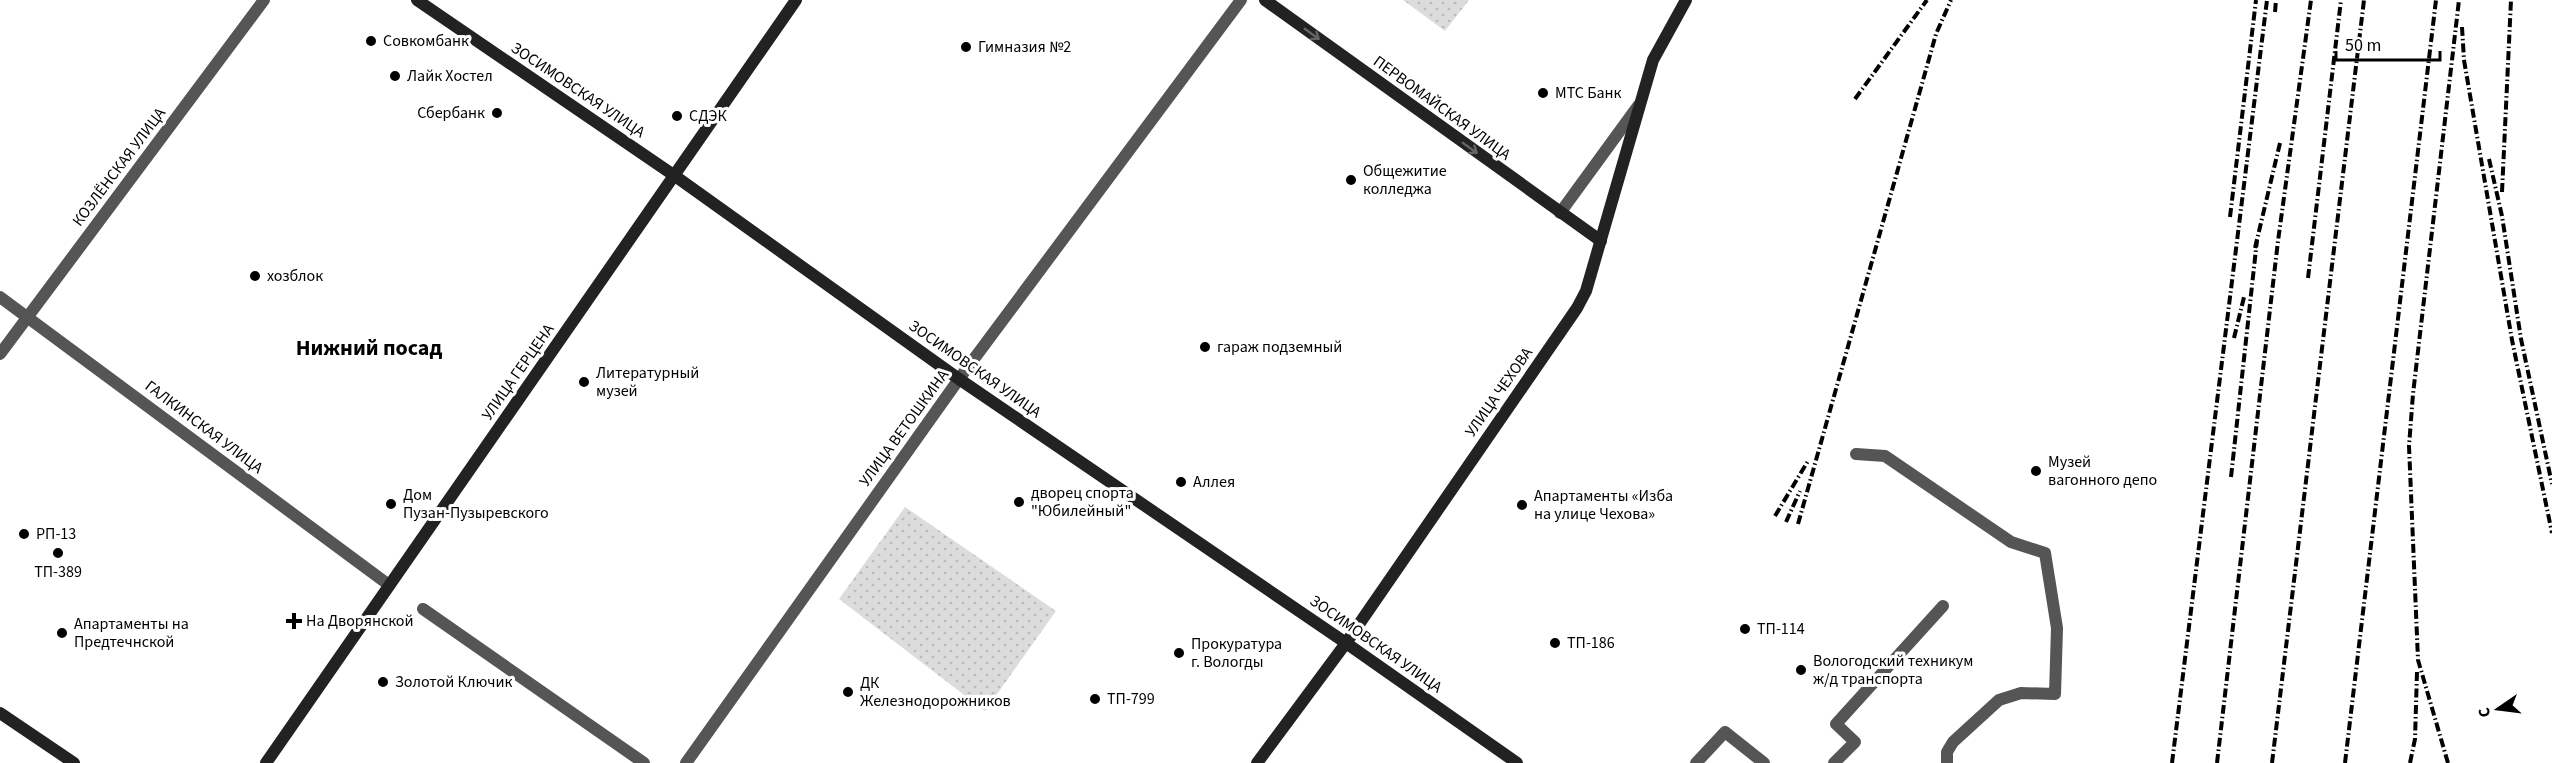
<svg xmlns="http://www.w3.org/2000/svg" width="2552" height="763" font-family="'Source Sans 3',sans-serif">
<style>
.park{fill:url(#park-dots)}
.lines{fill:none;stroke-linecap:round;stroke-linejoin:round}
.street{stroke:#555;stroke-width:12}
.secondary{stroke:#222;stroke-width:12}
.rail{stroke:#000;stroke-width:4;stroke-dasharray:9 3 1.5 3;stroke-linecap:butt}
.oneway{stroke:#646464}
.poi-dot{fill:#000;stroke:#fff;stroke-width:2}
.labels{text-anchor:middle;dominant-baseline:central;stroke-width:6;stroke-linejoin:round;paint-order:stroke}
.poi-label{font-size:16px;fill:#000;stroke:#fff;text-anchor:start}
.street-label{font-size:16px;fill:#000;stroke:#fff}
.district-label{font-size:22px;font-weight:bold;fill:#000;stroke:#fff}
</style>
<defs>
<pattern id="park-dots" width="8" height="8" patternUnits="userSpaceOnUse" patternTransform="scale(1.5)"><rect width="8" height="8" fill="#dcdcdc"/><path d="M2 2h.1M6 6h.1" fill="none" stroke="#bbb" stroke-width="1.8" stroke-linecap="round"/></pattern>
</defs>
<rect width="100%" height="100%" fill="#fff"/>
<g class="park">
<path d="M1403,0h66l-24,31z"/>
<path d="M905,507l151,104 -71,100 -146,-112z"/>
</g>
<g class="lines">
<g class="street">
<path d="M1560,213l78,-107"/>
<path d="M0,297l389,288"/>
<path d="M0,354l264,-354"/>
<path d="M1856,454l29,2 126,86 34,11 12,75 -2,66 -34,-1 -22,7 -46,42 -6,10v11"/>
<path d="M423,609l221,154"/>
<path d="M686,763l273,-384 282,-379"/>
<path d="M1696,763l29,-31 39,31"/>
<path d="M1834,763l21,-21 -19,-18 107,-118"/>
</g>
<g class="secondary">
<path d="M417,0l258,176 284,203 387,264 171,120"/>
<path d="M1265,0l336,241"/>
<path d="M0,713l74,50"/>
<path d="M266,763l530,-763"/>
<path d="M1257,763l89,-120 231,-335 9,-17 67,-231 33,-60"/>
</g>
<g class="rail">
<path d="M2275,12l1,-12"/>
<path d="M2462,27l2,33 48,280 40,193"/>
<path d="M1855,99l72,-99"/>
<path d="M2489,159l13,57 19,123 31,145"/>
<path d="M2502,192l9,-192"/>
<path d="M2230,217l26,-217"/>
<path d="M2255,248l25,-105"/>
<path d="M2308,278l33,-278"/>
<path d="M2234,338l10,-41"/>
<path d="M2231,477l26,-237"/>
<path d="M1775,516l33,-55"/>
<path d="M1786,522l14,-31"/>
<path d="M1798,524l138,-490 15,-34"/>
<path d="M2172,763l95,-763"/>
<path d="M2217,763l61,-522 33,-241"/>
<path d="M2272,763l92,-763"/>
<path d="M2345,763l91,-763"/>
<path d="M2410,763l5,-24 2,-67"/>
<path d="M2448,763l-30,-103 -9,-214 4,-52 46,-394"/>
</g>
</g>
<defs><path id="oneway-shaft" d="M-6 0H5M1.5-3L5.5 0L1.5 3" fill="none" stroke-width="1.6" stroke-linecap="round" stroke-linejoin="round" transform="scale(1.5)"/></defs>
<g class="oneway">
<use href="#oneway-shaft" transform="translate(1312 34) rotate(36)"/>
<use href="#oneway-shaft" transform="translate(1470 148) rotate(36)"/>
</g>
<g class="poi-dot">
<circle cx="371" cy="41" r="6"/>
<circle cx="966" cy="47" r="6"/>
<circle cx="395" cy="76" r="6"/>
<circle cx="1543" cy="93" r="6"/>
<circle cx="497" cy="113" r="6"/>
<circle cx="677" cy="116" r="6"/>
<circle cx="1351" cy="180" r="6"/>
<circle cx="255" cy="276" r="6"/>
<circle cx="1205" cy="347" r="6"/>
<circle cx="584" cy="382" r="6"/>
<circle cx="2036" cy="471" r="6"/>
<circle cx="1181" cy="482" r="6"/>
<circle cx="1019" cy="502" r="6"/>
<circle cx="391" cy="504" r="6"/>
<circle cx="1522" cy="505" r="6"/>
<circle cx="24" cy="534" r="6"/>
<circle cx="58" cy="553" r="6"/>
<path d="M291 612h6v6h6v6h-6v6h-6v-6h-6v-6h6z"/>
<circle cx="1745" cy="629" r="6"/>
<circle cx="62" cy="633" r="6"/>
<circle cx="1555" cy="643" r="6"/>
<circle cx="1179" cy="653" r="6"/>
<circle cx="1801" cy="670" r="6"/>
<circle cx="383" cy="682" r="6"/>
<circle cx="848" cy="692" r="6"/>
<circle cx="1095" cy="699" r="6"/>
</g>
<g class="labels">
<g class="poi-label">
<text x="383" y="41">Совкомбанк</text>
<text x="978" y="47">Гимназия №2</text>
<text x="407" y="76">Лайк Хостел</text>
<text x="1555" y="93">МТС Банк</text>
<text x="485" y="113" text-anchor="end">Сбербанк</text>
<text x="689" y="116">СДЭК</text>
<text x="1363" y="171">Общежитие<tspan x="1363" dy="18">колледжа</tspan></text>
<text x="267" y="276">хозблок</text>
<text x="1217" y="347">гараж подземный</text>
<text x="596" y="373">Литературный<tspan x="596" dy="18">музей</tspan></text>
<text x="2048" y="462">Музей<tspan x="2048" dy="18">вагонного депо</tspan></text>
<text x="1193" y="482">Аллея</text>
<text x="1031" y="493">дворец спорта<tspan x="1031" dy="18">"Юбилейный"</tspan></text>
<text x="403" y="495">Дом<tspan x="403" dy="18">Пузан-Пузыревского</tspan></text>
<text x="1534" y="496">Апартаменты «Изба<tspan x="1534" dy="18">на улице Чехова»</tspan></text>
<text x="36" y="534">РП-13</text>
<text x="58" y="572" text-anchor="middle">ТП-389</text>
<text x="306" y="621">На Дворянской</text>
<text x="74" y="624">Апартаменты на<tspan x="74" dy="18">Предтечнской</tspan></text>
<text x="1757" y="629">ТП-114</text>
<text x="1567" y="643">ТП-186</text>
<text x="1191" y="644">Прокуратура<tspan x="1191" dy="18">г. Вологды</tspan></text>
<text x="1813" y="661">Вологодский техникум<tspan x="1813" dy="18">ж/д транспорта</tspan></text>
<text x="395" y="682">Золотой Ключик</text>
<text x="860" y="683">ДК<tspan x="860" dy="18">Железнодорожников</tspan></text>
<text x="1107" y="699">ТП-799</text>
</g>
<g class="street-label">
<text transform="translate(578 90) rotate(34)">ЗОСИМОВСКАЯ УЛИЦА</text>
<text transform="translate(1442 108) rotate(36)">ПЕРВОМАЙСКАЯ УЛИЦА</text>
<text transform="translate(119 167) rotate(-53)">КОЗЛЁНСКАЯ УЛИЦА</text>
<text transform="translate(975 369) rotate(35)">ЗОСИМОВСКАЯ УЛИЦА</text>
<text transform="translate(518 372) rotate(-55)">УЛИЦА ГЕРЦЕНА</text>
<text transform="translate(1499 392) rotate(-55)">УЛИЦА ЧЕХОВА</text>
<text transform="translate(204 427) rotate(37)">ГАЛКИНСКАЯ УЛИЦА</text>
<text transform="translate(904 428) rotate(-54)">УЛИЦА ВЕТОШКИНА</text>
<text transform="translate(1376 644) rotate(35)">ЗОСИМОВСКАЯ УЛИЦА</text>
</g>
<g class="district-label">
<text x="369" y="348">Нижний посад</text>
</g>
</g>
<g transform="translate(2498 709) rotate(256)" stroke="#ffffff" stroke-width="4.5" paint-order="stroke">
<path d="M0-4.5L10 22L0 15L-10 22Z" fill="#000000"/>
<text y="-9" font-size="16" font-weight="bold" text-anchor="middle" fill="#000000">С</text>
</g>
<path d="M2336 51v9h104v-9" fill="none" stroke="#000000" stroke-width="3"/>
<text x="2345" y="51" font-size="18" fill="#000000" stroke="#ffffff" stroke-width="4.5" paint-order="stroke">50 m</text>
</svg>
